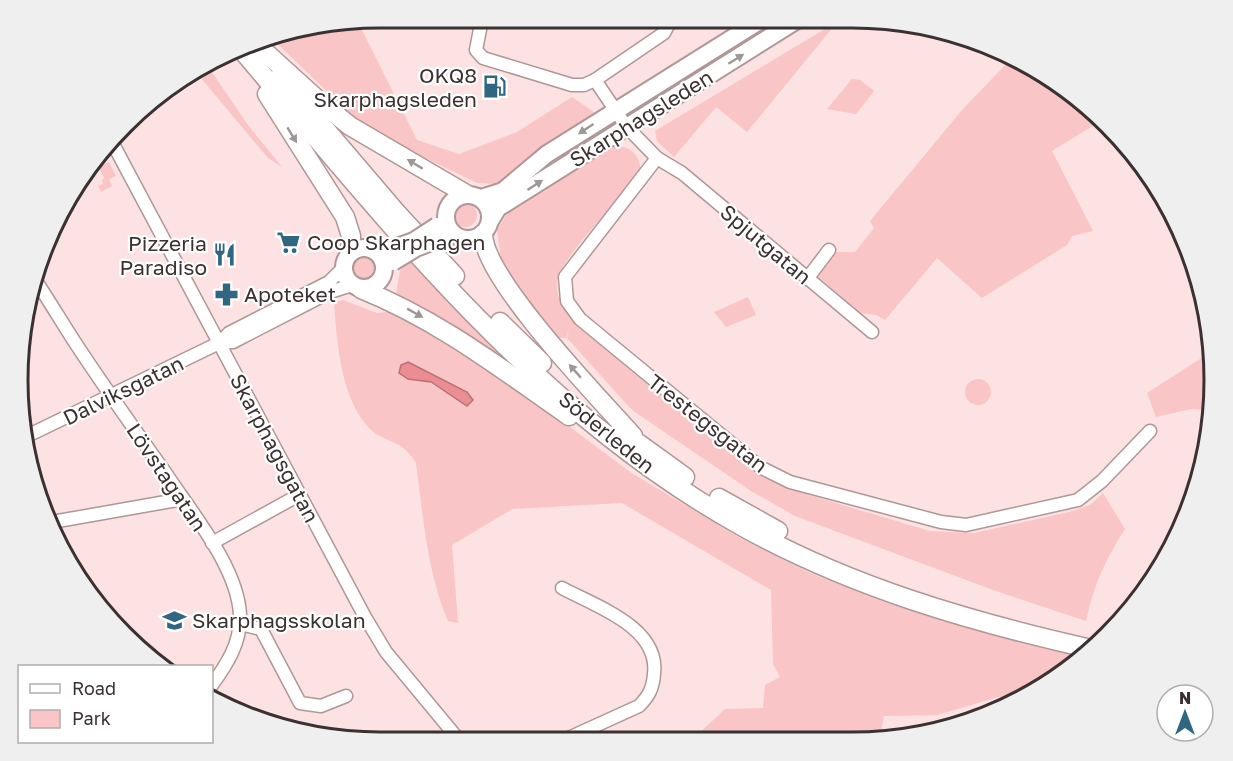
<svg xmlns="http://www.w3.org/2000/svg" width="1233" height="761" font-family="'Golos Text',sans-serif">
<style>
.green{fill:#f9c5c6;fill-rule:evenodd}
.water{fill:#ec8d93;stroke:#b77176;stroke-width:1.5}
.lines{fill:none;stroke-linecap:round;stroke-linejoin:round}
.minor-casing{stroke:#af9797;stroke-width:15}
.major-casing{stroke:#af9797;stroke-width:20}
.highway-casing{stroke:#af9797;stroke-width:21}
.minor{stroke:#fff;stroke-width:12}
.major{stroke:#fff;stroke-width:16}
.highway{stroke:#fff;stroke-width:18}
.major-bridge-casing{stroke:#af9797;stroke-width:20;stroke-linecap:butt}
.major-bridge{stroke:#fff;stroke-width:16}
.oneway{fill:#9d9898}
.labels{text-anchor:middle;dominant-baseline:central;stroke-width:4.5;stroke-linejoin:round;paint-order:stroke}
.poi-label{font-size:21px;fill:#3b3132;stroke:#fff;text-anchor:start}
.street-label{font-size:21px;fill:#3b3132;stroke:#fff}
.rim{fill:none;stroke:#3b3132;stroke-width:3}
</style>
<rect width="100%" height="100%" fill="#fce2e3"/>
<g class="green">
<path d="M838,21l-91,111 -31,-25 -42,50 -17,-16 -2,-10z"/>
<path d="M358,22l59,118 42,14 58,-22 55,-35 23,16 -64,43 -35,28 -19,-1 -70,-34 -54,-33 -84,-80z"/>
<path d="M1012,58c33,18 62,36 87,64l-47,29 41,80 -21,5 -5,9 -85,53 -45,-40 -52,62 -9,-5 -15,-2 -47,-40 19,-21h22l19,-24 -4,-7 92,-111z"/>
<path d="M207,65l41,60 34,42 -14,-9 -73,-87z"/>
<path d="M852,79l8,1 14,11 -18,23 -29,-5z"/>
<path d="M615,145c19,3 27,12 25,31 -18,21 -79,81 -83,105 -2,17 8,29 18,41l-2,2 3,-1 171,144 62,28 121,36 44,2 95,-21 21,-7 13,-12 22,36c-19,29 -32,57 -39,92l-93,-31 -198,-74 -44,-25 -119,-81 -65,-72 2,-9 -3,9h-11l-54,-79 -4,-29 12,-19z"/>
<path d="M109,162l7,14 -7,3 3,7 -11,6 -3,-6 5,-2 -1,-4 2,-2 -5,-11z"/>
<circle cx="465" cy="215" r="12"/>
<circle cx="362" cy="268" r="12"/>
<path d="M411,261l104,101 -4,3 -50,-34 -65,-37 4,-24z"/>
<path d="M748,297l8,18 -30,12 -12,-15z"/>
<path d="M343,300l34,13 19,-2 93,55 141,106 110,66 70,35 74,29 93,29 95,23 -1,8 -38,33 -7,3 -28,-1 -61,18 -53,1 -5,26 -188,-1 34,-32 38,-1 2,-23 15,-8 -7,-13 -2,-74 -149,-87 -110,6 -60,36 6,78 -10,-2c-21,-49 -25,-106 -32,-158 -14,-25 -32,-19 -48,-36 -28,-32 -31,-85 -34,-125zM408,362l59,29v15l-66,-41z"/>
<path d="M1211,352l-4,58 -16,-1 -35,8 -9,-24z"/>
<circle cx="978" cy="392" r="13"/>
</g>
<path class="water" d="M408,362l59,30 6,8 -6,6 -36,-24 -23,-3 -9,-6 2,-8z"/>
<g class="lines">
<defs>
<g id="minor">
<path d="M482,19l-6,31 7,8 89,27h12l11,-5"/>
<path d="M671,20l-7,13 -69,47 31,46 31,32 -92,119 2,24 13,18 180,148 30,15 151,40 25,3 112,-25 24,-19 48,-50"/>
<path d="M112,142l253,475 21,35 73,88"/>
<path d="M657,158l25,15 190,159"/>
<path d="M34,278c18,27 34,55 52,81 26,39 54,78 81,116 25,38 71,93 73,140 1,28 -13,49 -28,70"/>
<path d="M807,279l22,-29"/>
<path d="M219,343l14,-1 97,-50 22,-7"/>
<path d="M27,436l192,-93 10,-10 100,-51 14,-14"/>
<path d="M52,522l131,-23"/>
<path d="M212,543l87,-48"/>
<path d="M240,624l21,5 39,74 21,3 25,-10"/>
<path d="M562,741l77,-35c10,-10 14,-18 15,-32 6,-47 -59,-68 -92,-86"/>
</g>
<g id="major">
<circle cx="468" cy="217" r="22"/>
<path d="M481,198l22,-7 44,-37 214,-134"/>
<path d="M490,221l8,-13 299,-188"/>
<circle cx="364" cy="268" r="20"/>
</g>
<g id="highway">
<path d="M254,42l65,59 31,25 116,68"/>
<path d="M241,49c149,176 298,366 504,479 107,59 223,93 342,120"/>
<path d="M280,76l116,136 59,64"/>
<path d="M267,94l78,123 6,19 -1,16"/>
<path d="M483,234c1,45 116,164 150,202"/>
<path d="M361,289c79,32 139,79 208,127"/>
<path d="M500,322l42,41"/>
<path d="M620,430l65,47"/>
<path d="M719,498l59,33"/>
</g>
</defs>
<use href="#minor" class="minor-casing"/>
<use href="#major" class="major-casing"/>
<use href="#highway" class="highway-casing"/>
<use href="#minor" class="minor"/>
<use href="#major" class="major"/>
<use href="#highway" class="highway"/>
<defs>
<g id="major-bridge">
<path d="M386,251l28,-10 23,-15"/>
<path d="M393,262l23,-14 28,-11"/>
</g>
</defs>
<use href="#major-bridge" class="major-bridge-casing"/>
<use href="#major-bridge" class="major-bridge"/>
</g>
<defs><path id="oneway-solid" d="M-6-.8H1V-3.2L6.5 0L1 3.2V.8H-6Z" transform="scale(1.5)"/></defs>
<g class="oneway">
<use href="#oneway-solid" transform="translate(736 59) rotate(-32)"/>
<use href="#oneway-solid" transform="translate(586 129) rotate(147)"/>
<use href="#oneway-solid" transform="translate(292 135) rotate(59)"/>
<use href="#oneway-solid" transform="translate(415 164) rotate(-149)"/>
<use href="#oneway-solid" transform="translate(535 185) rotate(-33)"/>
<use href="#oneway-solid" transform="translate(415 313) rotate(29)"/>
<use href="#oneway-solid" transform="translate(575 371) rotate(-131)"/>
</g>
<defs>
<symbol id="fuel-bare" viewBox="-9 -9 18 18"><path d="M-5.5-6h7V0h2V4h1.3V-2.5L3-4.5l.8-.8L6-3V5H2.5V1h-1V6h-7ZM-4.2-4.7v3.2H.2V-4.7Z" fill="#306681" stroke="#fff" stroke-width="2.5" paint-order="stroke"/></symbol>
<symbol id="supermarket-bare" viewBox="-9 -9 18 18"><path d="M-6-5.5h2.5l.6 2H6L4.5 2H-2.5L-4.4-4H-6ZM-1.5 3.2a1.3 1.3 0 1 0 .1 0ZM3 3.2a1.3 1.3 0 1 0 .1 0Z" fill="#306681" stroke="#fff" stroke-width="2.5" paint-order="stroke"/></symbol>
<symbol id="restaurant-bare" viewBox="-9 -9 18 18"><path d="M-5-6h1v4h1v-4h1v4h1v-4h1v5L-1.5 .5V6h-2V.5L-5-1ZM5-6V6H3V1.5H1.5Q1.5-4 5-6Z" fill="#306681" stroke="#fff" stroke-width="2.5" paint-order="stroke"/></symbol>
<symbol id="pharmacy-bare" viewBox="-9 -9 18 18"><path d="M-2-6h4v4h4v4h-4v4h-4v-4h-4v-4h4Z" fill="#306681" stroke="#fff" stroke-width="2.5" paint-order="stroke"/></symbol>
<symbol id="school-bare" viewBox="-9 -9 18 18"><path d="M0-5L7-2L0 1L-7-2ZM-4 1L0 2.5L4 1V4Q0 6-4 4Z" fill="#306681" stroke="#fff" stroke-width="2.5" paint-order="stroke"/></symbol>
</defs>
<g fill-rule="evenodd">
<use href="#fuel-bare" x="478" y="70" width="33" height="33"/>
<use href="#supermarket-bare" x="272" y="226" width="33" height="33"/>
<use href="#restaurant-bare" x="208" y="238" width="33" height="33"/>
<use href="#pharmacy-bare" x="210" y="278" width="33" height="33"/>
<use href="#school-bare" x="158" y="604" width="33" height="33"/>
</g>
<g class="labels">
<g class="poi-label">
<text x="477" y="75" text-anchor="end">OKQ8<tspan x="477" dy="24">Skarphagsleden</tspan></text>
<text x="307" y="242">Coop Skarphagen</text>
<text x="207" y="243" text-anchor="end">Pizzeria<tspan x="207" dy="24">Paradiso</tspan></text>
<text x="244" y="294">Apoteket</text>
<text x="192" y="620">Skarphagsskolan</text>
</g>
<g class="street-label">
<text transform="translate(641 118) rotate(-32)">Skarphagsleden</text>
<text transform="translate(766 244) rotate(40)">Spjutgatan</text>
<text transform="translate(123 390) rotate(-26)">Dalviksgatan</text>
<text transform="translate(708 423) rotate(38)">Trestegsgatan</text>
<text transform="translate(607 432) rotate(39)">Söderleden</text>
<text transform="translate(275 448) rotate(62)">Skarphagsgatan</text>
<text transform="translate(167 477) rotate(56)">Lövstagatan</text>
</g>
</g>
<path d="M0 0H1233V761H0ZM380 28H852A352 352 0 0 1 1204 380V380A352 352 0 0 1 852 732H380A352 352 0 0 1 28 380V380A352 352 0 0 1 380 28Z" fill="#efefef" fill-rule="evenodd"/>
<path class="rim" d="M380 28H852A352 352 0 0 1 1204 380V380A352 352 0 0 1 852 732H380A352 352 0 0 1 28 380V380A352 352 0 0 1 380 28Z"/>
<rect x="18" y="665" width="195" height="78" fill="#ffffff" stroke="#b1adad" stroke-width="1.5"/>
<rect x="30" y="684" width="30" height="9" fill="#ffffff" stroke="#b1adad" stroke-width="1.5"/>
<text x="72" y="695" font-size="18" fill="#3b3132">Road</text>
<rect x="30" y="710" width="30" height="18" fill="#f9c5c6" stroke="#b1adad" stroke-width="1.5"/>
<text x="72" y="725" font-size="18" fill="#3b3132">Park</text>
<g transform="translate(1185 713)"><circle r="28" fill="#ffffff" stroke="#b1adad" stroke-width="1.5"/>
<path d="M0-4.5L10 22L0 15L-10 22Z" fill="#306681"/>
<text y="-9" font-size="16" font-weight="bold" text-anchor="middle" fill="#3b3132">N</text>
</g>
</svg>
